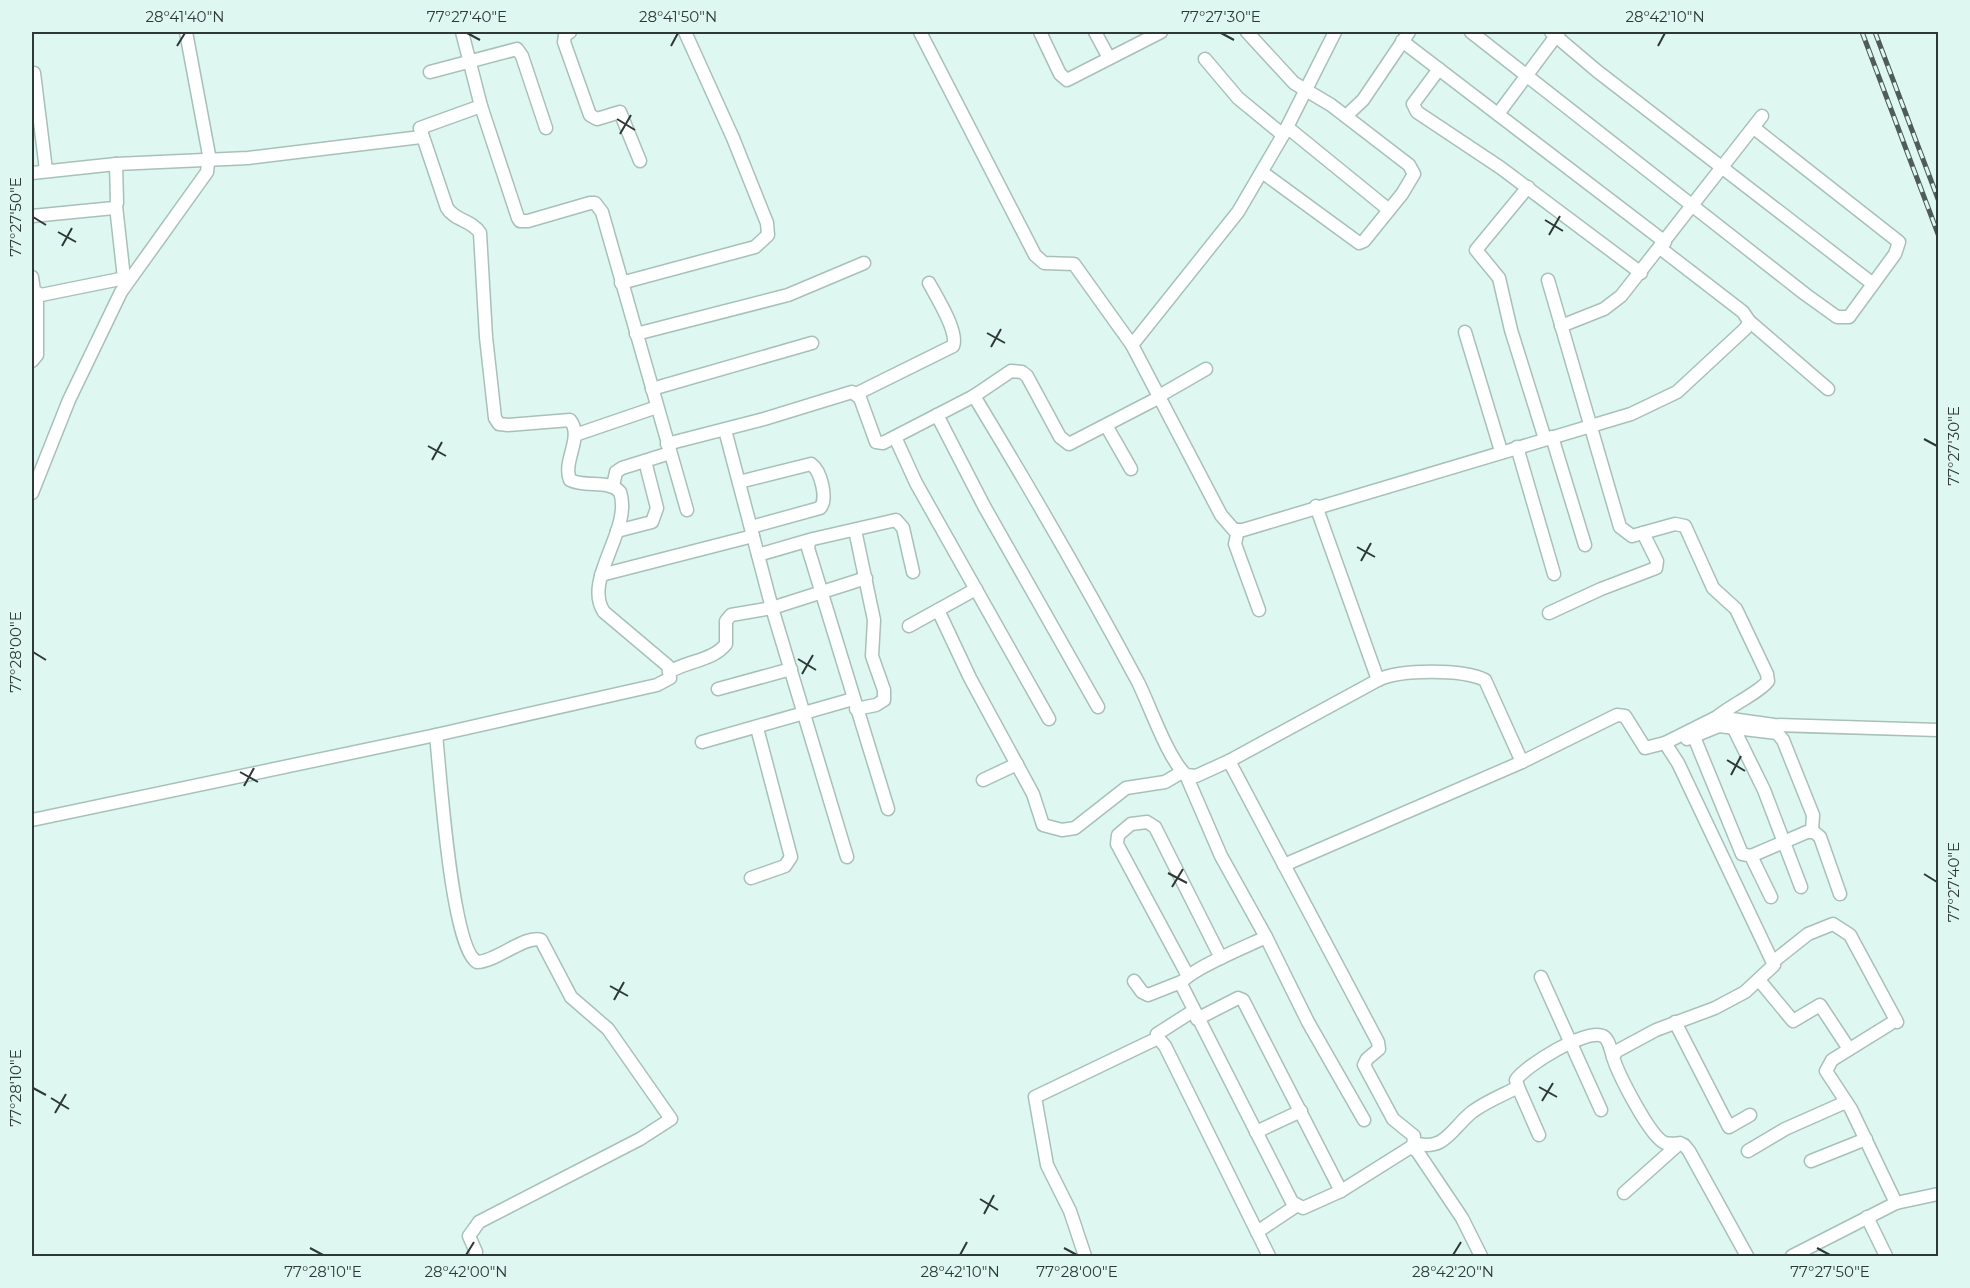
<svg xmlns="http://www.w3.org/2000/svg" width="1970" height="1288" font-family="Montserrat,sans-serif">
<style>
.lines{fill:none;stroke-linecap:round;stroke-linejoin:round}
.minor-casing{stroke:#a8c0ba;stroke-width:15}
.minor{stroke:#fff;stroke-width:12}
.rail-casing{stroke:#4f5c59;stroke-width:5}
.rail{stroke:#def7f1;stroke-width:3;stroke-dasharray:9;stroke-linecap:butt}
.ticks{fill:none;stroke:#2e3836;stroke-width:2}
.neatline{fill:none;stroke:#2e3836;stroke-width:2}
.ticks-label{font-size:15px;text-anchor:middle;fill:#2e3836}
</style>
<rect width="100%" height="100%" fill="#def7f1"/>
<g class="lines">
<defs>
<g id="minor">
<path d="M462,32l19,74 37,112 2,3h8l62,-18h5l7,9 85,298"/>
<path d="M570,32l-5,3 -1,7 26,73 7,4 23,-7 20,49"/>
<path d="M920,32l115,223 9,8 30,1 58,81 89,170 13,15h9l388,-116 46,-22 69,-64 3,-7 -6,-9 -83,-64"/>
<path d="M1040,32l20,42 7,6 94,-48"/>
<path d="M1095,32l14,26"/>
<path d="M1247,32l47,51 37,22 78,60 5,9 -12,20 -38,47 -5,2 -97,-71"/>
<path d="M1471,32l334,262 32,23h12l46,-63 4,-12 -145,-114"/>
<path d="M1551,32l46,39 276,213"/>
<path d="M1402,41l263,201"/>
<path d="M1205,59l33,39 45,37"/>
<path d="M1439,69l-26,35 4,8 84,56 140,105"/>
<path d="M430,72l87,-23 5,7 24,72"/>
<path d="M34,73l12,97"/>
<path d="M1498,114l61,-82"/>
<path d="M1346,116l17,-16 46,-68"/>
<path d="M1287,127l102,83"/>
<path d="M32,173l84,-9 132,-6 173,-21"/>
<path d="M1528,187l-52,63 23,28 12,52 34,109"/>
<path d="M116,206l8,72"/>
<path d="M32,216l82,-8 3,-5 -1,-39"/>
<path d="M32,277l2,14 7,4 89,-18"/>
<path d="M1548,280l72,247 12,9 43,-12 10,2 28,62 23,21 31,65 1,7c-8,11 -38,25 -51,36"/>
<path d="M621,283l134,-36 13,-12 -1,-12 -34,-85 -48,-106"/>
<path d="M1749,321l79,68"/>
<path d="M1561,326l43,-17 17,-13 141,-180"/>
<path d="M1465,332l36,119"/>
<path d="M636,334l152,-39 76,-32"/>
<path d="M1132,345l106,-133 45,-77 52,-103"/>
<path d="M32,361l5,-6v-60"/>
<path d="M652,389l160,-46"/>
<path d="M856,394l97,-48c6,-14 -17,-50 -24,-63"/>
<path d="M974,396c57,94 112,189 164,286 12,24 30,77 48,93l10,1 33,-15 149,-81c22,-11 85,-11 107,0l37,82"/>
<path d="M1159,396l47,-27"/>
<path d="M937,415l47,91 114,201"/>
<path d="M1107,427l24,42"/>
<path d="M725,430l47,178 75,249"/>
<path d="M575,435l82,-28"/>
<path d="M895,437l21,46 133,236"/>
<path d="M1552,437l33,108"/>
<path d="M667,444l97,-25 88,-27 8,6 16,44 7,1 91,-47 37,-25 11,1 5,4 33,61 9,7 91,-47"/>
<path d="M1517,447l37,127"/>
<path d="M739,482l72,-18c10,7 17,35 9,44l-69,19"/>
<path d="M613,486l3,-14 6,-4 48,-15"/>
<path d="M32,493l37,-93 52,-108 86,-120 2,-17 -23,-123"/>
<path d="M1316,506l62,174"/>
<path d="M855,530l19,90 -2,36 12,34v10l-8,5 -20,4"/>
<path d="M1238,530l-3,14 24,66"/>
<path d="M617,531l35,-9 5,-14 -12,-47"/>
<path d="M809,542l-1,6 80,261"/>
<path d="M758,555l55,-16 83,-19 7,8 10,44"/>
<path d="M601,575l152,-39"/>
<path d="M938,610l32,68 63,116 10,31 19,5 13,-2 51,-40 39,-6 17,-10"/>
<path d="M1549,613l52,-24 55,-21 1,-7 -14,-28"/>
<path d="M909,626l67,-37"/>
<path d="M671,671c17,-10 43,-11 55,-27v-23l5,-6 41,-7 94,-30"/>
<path d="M718,689l73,-20"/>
<path d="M1733,727l31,63 37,97"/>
<path d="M436,735c4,36 15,212 41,227 19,0 49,-28 64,-22l30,57 37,32 63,90 -31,20 -161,83 -10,14 7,16"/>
<path d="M1694,737l48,117 9,2 56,-24h7l6,5 20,57"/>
<path d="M1687,739l32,-13 58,7 6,7 30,75 -1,16"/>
<path d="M702,742l151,-43"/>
<path d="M1665,743l13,20 96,202 -29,27 -30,16 -59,22 -39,21 -4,6c5,17 37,80 52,86 7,2 13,-1 19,2l5,6 58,105"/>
<path d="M1229,761l149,281 1,7 -12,10 -3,6 29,54 21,17 -1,12"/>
<path d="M1186,775l35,81 45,81 42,85 56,98"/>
<path d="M983,780l34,-16"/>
<path d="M32,820l404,-85 221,-50 13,-7 -2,-12 -64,-54c-22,-32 29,-83 16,-120 -12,-13 -34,-4 -50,-12 -8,-19 14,-43 0,-60l-62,5 -9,-1 -4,-6 -9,-81 -6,-104c-8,-13 -25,-12 -33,-25l-27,-80 61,-22"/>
<path d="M1751,856l20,41"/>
<path d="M1284,865l238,-103 95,-47 8,1 20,32 20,-5 52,-26 57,8 164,5"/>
<path d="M751,878l34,-12 6,-9 -34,-129"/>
<path d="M1266,937c-16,8 -79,33 -85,47l111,218 11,6 38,-17 70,-44 6,4 45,67 19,38"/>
<path d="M1774,961l34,-27 25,-10 17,11 47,87"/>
<path d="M1188,976l-71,-132 1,-9 13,-11 16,-2 8,5 66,131"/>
<path d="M1541,977l60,133"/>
<path d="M1759,980l34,41 27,-16 29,44"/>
<path d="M1134,981l8,11 6,3 33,-13"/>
<path d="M1197,1019l41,-21 5,2 98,191"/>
<path d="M1675,1022l54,105 21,-12"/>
<path d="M1890,1024l-58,36 -6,11 25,38 45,94"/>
<path d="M1157,1034l36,-23"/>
<path d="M1256,1132l45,-21"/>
<path d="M1539,1135l-21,-48 -2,-7c9,-14 70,-52 87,-44 6,3 8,15 10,21"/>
<path d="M1414,1143c31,9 37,-14 58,-31 13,-10 31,-17 46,-25"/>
<path d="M1748,1151l37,-22 61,-27"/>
<path d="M1811,1161l55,-22"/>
<path d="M1624,1193l56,-50"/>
<path d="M1867,1217l19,39"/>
<path d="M1257,1232l39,-26"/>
<path d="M1085,1256l-15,-45 -23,-46 -12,-68 123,-59 7,8 104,210"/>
<path d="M1792,1256l104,-53 42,-9"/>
</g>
</defs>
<use href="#minor" class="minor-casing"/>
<use href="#minor" class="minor"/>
<defs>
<g id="rail">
<path d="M1862,32l76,202"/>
<path d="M1875,32l63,167"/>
</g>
</defs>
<use href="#rail" class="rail-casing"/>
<use href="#rail" class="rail"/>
</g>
<path class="ticks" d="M467,33l13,7M1221,33l13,7M177,46l8,-13M671,46l7,-13M1658,46l7,-13M617,119l18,11M620,134l11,-19M33,217l13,8M1545,220l18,11M58,232l18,10M1549,235l11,-19M62,246l10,-18M987,333l18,10M991,347l10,-18M1924,439l13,7M428,446l18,10M432,460l10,-18M1357,547l18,10M1361,561l10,-18M33,652l13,8M798,659l18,11M802,674l11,-19M1727,760l18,11M240,772l18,10M1731,775l10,-19M244,786l10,-18M1168,873l19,10M1924,874l13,8M1172,887l11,-18M610,986l18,10M614,1000l10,-18M1539,1087l18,10M33,1088l13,7M51,1098l18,11M1542,1101l11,-18M55,1113l11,-19M980,1199l18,11M984,1214l10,-19M310,1248l13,7M1064,1248l13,7M1817,1248l13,7M466,1255l8,-13M960,1255l7,-13M1453,1255l8,-13"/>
<rect width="1970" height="1288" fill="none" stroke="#def7f1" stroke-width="66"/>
<rect x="33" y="33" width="1904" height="1222" class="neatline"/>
<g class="ticks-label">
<text x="185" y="22">28°41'40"N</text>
<text x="467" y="22">77°27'40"E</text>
<text x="678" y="22">28°41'50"N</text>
<text x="1221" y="22">77°27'30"E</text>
<text x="1665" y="22">28°42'10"N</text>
<text transform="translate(16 217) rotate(-90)" y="5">77°27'50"E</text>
<text transform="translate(1954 446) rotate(-90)" y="5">77°27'30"E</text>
<text transform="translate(16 652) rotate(-90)" y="5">77°28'00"E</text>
<text transform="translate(1954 882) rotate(-90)" y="5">77°27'40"E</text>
<text transform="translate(16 1088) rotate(-90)" y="5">77°28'10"E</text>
<text x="323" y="1277">77°28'10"E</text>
<text x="466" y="1277">28°42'00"N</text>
<text x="960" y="1277">28°42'10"N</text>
<text x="1077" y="1277">77°28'00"E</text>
<text x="1453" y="1277">28°42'20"N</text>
<text x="1830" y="1277">77°27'50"E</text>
</g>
</svg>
